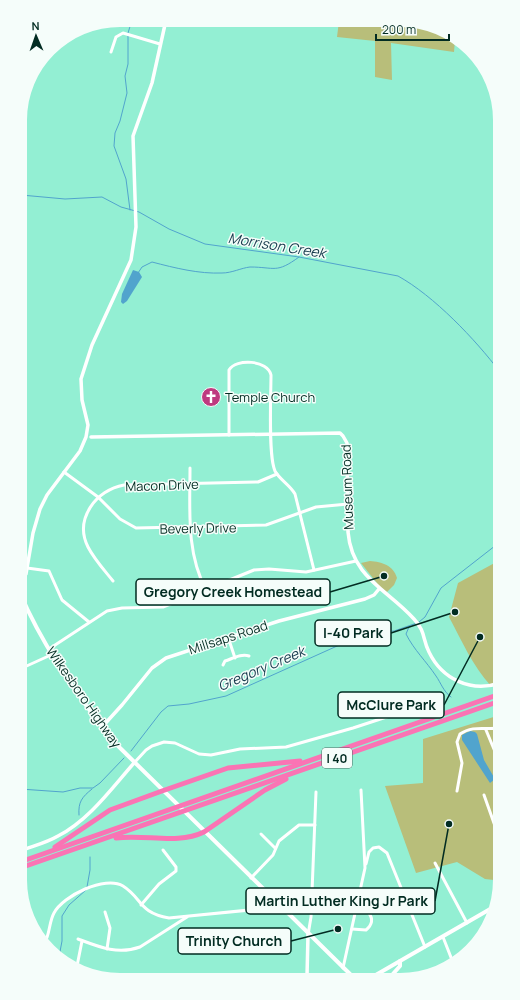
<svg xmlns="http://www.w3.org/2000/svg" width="520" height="1000" font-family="Manrope,sans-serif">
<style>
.green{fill:#b8be7a}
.water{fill:#51a4cd}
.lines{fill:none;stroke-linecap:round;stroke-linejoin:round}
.stream{stroke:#51a4cd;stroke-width:1}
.minor{stroke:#fff;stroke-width:3}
.tertiary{stroke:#fff;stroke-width:3.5}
.secondary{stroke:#fff;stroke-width:4}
.motorway{stroke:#fa74b4;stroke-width:5}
.labels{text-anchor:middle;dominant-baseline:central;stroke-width:3;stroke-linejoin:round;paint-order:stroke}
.shield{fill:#f5fdfa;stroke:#4b6b63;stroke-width:1}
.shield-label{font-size:12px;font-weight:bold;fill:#022c22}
.poi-label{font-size:13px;fill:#022c22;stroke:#f5fdfa;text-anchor:start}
.street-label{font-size:13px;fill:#022c22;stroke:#f5fdfa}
.water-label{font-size:14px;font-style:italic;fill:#153a4c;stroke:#f5fdfa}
.leader{fill:none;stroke:#022c22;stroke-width:1.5}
.callout-dot{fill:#022c22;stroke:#f5fdfa;stroke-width:1.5}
.callout{fill:#f5fdfa;stroke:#022c22;stroke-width:1.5}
.callout-label{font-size:14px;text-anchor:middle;font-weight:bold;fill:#022c22}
</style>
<rect width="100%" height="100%" fill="#93efd3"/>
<g class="green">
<path d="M339,21l80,1 36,18 -1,12 -63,-9 1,37 -17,-3v-36l-38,-4z"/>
<path d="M500,560v123l-9,3c-19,-21 -29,-45 -42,-69l9,-34z"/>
<path d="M370,561c12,1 23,4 27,17l-3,7 -7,7 -7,-5 -19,-24z"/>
<path d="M500,715v157l-6,8 -9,-1 -28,-17 -41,11 -31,-87 38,-3v-44z"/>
</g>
<g class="water">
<path d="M133,270l6,2 3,5 -15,24 -4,3 -2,-2 1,-8z"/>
<path d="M470,731l5,1 2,2 7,26 11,19 -5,4 -28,-43v-5z"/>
</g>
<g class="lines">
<g class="stream">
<path d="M128,33l4,-13"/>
<path d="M128,36v28l-3,12 2,17 -7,28 -5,12 -1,13 12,33 4,31"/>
<path d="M21,195l44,4 37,-2 19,10 18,5 30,17 36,15 94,13 99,19c36,20 77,63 102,96"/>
<path d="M138,273l4,-6 10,-5c23,6 47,12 70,11 10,0 19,-5 28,-6 25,0 26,7 49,-10"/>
<path d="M419,622l6,-5 16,-29 59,-46"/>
<path d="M409,627l-3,7c8,16 20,27 30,42 5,7 7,15 15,21"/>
<path d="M131,751l30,-39 7,-6 21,-2 37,-8 140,-63 28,-2 23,-8"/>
<path d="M20,789l43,3 17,-4h13l7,-5 24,-25"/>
<path d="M79,815c-1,-13 3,-18 13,-26"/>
<path d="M87,887l3,-17v-13"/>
<path d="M59,957l3,-16v-25l7,-11 17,-15"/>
</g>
<g class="minor">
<path d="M152,20l13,4"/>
<path d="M111,52l5,-15 7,-4 37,11"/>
<path d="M229,435v-65c7,-12 39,-10 42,5 0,20 -3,81 4,96 4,8 15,14 20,23l19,76"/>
<path d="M190,468c0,42 -4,84 16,122"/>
<path d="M64,472l34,25 22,22 16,9 130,-3 50,-18 32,-3"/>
<path d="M27,568l22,3 13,29 27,22"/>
<path d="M113,581c-8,-10 -19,-22 -25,-34 -14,-28 8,-57 36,-62l134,-3 19,-8"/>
<path d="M228,637l7,21"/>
<path d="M49,649l58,-38 15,-3 41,-1 91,-37 15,-1 37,3 50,-11"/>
<path d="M223,665l2,-4c7,-2 16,-8 24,-5"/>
<path d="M20,669l33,-15"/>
<path d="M486,730l10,24"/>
<path d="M134,763l12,-13 6,-4 12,-4 11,1 24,11 12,1 29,-6 46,-2 67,-19 58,-19 6,-5"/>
<path d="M457,791l5,-28 -5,-21 3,-8c13,-9 26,-4 40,-6"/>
<path d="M484,795l11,31 5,7"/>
<path d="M261,834l14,14"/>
<path d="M435,863l32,60"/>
<path d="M366,864l3,-12 4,-4 6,-1 8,6 38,94"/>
<path d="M251,878l22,-23 6,-14 20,-16h16"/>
<path d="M141,905l18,-21 17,-13v-4l-13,-17"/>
<path d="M105,912l5,16 -3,21"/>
<path d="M352,929l14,1c6,-5 8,-11 2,-18l-12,-4"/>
<path d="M308,935l3,-18 5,-125"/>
<path d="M443,937l9,23"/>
<path d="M78,939c21,8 40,16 62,8l47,-30"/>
<path d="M45,942c5,-9 4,-20 9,-29 9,-17 51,-38 69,-27 19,12 16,27 46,32l111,-11"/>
<path d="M77,966l5,-25"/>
<path d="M343,968l22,-100 -4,-78"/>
</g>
<g class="tertiary">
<path d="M91,437l249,-4 3,3 4,7 1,89c4,46 39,57 66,87 12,13 8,19 15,33 13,27 42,41 71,31"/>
<path d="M20,582l6,-8 7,-41 7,-24 7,-14 33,-44 6,-14 2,-12 -6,-25 -1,-21 11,-34 39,-85 5,-33 -3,-91 19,-53 14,-63"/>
<path d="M102,727l20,-22 30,-37 14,-10 113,-37 86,-22 9,-4 5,-6"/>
<path d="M20,851c13,-5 26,-8 38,-15 31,-16 53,-47 76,-73"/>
<path d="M307,976l1,-41"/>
</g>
<g class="secondary">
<path d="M20,593c23,54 58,104 94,149l238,234"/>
<path d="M392,975l8,-9v-5"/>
<path d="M374,976l118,-68"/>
</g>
<g class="motorway">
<path d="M116,838c30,-4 61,7 88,-6l61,-42 21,-11"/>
<path d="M55,847l55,-37 52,-19 66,-23 72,-7"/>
<path d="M20,862l480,-168"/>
<path d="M20,868l480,-167"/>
</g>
</g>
<defs>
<symbol id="church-disc" viewBox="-11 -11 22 22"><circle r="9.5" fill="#be3a7f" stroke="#f5fdfa"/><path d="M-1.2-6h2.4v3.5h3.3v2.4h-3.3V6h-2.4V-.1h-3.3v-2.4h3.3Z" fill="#fff"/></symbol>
</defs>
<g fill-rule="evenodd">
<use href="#church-disc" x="200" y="386" width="22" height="22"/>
</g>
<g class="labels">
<rect class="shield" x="322" y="748" width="30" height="20" rx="3"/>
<g class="shield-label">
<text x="337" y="758">I 40</text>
</g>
<g class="poi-label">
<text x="225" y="397">Temple Church</text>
</g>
<g class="street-label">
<text transform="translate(162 485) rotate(-2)">Macon Drive</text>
<text transform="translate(347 487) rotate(-92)">Museum Road</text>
<text transform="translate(198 528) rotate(-1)">Beverly Drive</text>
<text transform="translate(228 637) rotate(-18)">Millsaps Road</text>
<text transform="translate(84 697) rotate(55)">Wilkesboro Highway</text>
</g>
<g class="water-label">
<text transform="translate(277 245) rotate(9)">Morrison Creek</text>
<text transform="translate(261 668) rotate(-23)">Gregory Creek</text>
</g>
</g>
<path d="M0 0H520V1000H0ZM120 27H400A93 93 0 0 1 493 120V880A93 93 0 0 1 400 973H120A93 93 0 0 1 27 880V120A93 93 0 0 1 120 27Z" fill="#f5fdfa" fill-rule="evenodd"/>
<path class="leader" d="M384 576L330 592M455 612L391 633M480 637L444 705M449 824L435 901M338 929L291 941"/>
<g class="callout-dot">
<circle cx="384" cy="576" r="4"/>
<circle cx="455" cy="612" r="4"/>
<circle cx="480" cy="637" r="4"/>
<circle cx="449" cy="824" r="4"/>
<circle cx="338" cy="929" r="4"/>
</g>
<g class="callout">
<rect x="136" y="579" width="194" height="26" rx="4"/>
<rect x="315" y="620" width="76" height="26" rx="4"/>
<rect x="338" y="692" width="106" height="26" rx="4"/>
<rect x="246" y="888" width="189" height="26" rx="4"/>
<rect x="178" y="928" width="113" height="26" rx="4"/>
</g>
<g class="callout-label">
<text x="233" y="597">Gregory Creek Homestead</text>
<text x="353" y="638">I-40 Park</text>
<text x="391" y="710">McClure Park</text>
<text x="341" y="906">Martin Luther King Jr Park</text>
<text x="234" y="946">Trinity Church</text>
</g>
<g transform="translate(36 36) rotate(358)" stroke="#f5fdfa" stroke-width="3" paint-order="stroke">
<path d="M0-3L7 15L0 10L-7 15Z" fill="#022c22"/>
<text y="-6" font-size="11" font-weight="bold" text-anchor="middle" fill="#022c22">N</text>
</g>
<path d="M376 34v6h73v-6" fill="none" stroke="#022c22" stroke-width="2"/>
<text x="382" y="34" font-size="12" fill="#022c22" stroke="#f5fdfa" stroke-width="3" paint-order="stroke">200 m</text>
</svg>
